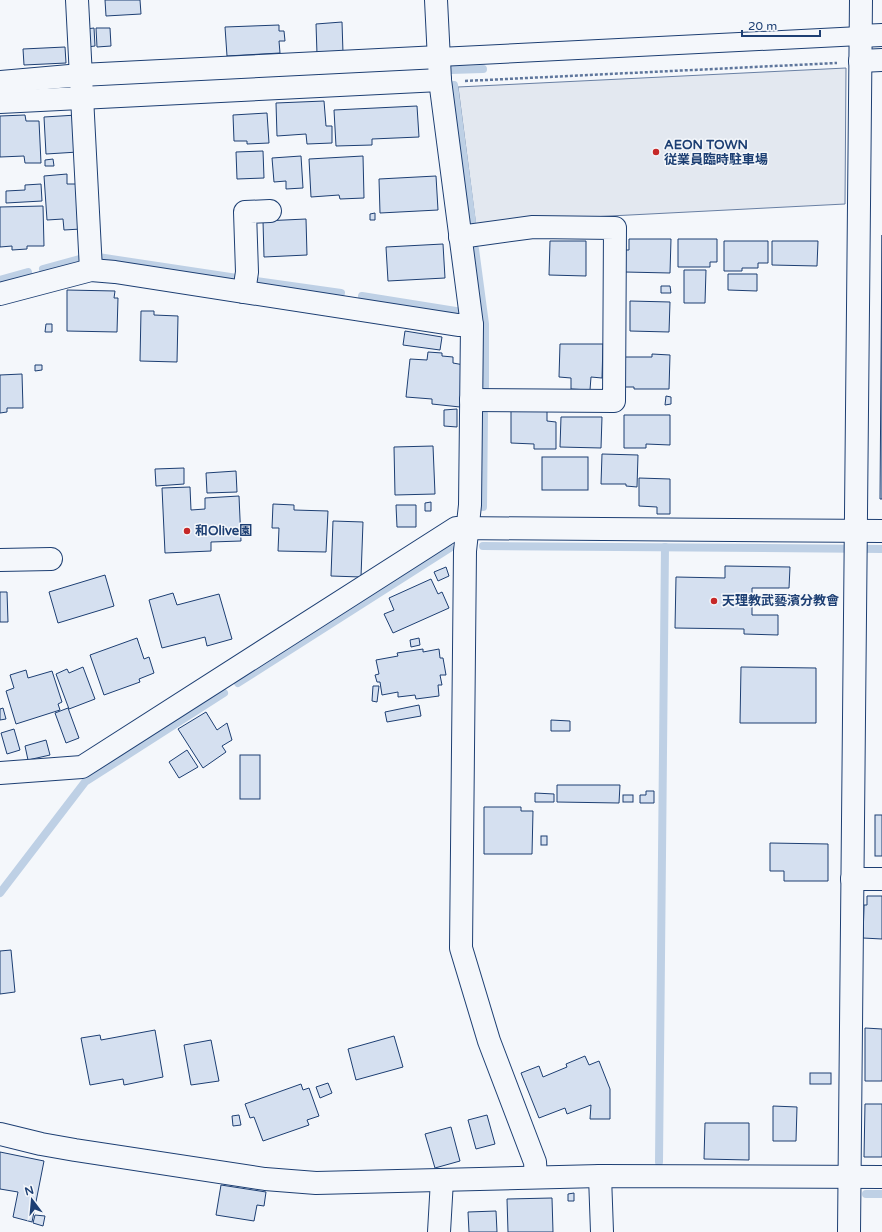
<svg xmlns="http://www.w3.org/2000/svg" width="882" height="1232" font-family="'Varela Round','Noto Sans JP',sans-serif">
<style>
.parking{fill:#e3e8f0;stroke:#687fa3}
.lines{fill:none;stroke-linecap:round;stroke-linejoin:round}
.stream{stroke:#bed0e5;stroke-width:8}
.building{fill:#d5e0f0;stroke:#1d3f73}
.pedestrian-casing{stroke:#1d3f73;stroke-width:20}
.minor-casing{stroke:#1d3f73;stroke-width:24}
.path{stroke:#5e769c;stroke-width:2.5;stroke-dasharray:3 2;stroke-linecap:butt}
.pedestrian{stroke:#f4f7fb;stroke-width:18}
.minor{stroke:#f4f7fb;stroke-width:22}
.poi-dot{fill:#c62828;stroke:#f4f7fb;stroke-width:1.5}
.labels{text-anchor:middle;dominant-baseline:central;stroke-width:3;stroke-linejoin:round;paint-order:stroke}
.poi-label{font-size:13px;font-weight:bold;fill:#1d3f73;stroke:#f4f7fb;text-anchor:start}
</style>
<rect width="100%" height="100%" fill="#f4f7fb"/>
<path class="parking" d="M846,68l-1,136 -313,16 -56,7 -18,-140z"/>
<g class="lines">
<g class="stream">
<path d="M451,70l32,-1"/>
<path d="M454,85l18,137"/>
<path d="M475,249l10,75v63"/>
<path d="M98,257l139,21"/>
<path d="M43,269l40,-11"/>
<path d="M0,280l28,-8"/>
<path d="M256,281l85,12"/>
<path d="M362,296l100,16"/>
<path d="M483,507l1,-93"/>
<path d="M483,546l399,3"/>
<path d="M238,683l212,-135"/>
<path d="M0,893l85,-111 139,-89"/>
<path d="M659,1162l6,-615"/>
<path d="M866,1194h16"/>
</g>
</g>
<g class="building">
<path d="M105,0h35l1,14 -35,2z"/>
<path d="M342,22l1,31 -26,1 -1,-30z"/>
<path d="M279,25v6h5l1,10h-6l1,12 -53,3 -2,-29z"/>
<path d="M94,28l1,18 -8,1 -1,-18z"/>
<path d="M96,28h14l1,18 -14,1z"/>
<path d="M65,47l1,16 -42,2 -1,-16z"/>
<path d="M324,101l2,25h6v17l-25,1 -1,-10 -29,2 -1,-33z"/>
<path d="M417,106l2,31 -47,2v6l-36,1 -2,-36z"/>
<path d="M267,113l2,30 -22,1v-3h-13l-1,-26z"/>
<path d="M25,115l1,6h13l2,42h-16l-1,-7 -24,1v-41z"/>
<path d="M77,115l1,37 -32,2 -2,-37z"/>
<path d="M263,151l1,27 -27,1 -1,-27z"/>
<path d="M301,156l2,32 -17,1v-8l-12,1 -2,-24z"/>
<path d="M363,156l1,42 -24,1 -1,-4 -28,2 -2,-38z"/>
<path d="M53,159l1,7h-9v-6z"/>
<path d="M67,174v10h11l3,45 -17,1 -1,-11 -16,1 -3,-44z"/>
<path d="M436,176l2,34 -58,3 -1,-34z"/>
<path d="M41,184l1,17 -36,2v-12l19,-1v-5z"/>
<path d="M43,206l1,40h-17v3l-15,1v-4l-12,1v-40z"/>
<path d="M375,213v7h-5v-6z"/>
<path d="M306,219l1,36 -43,2 -1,-36z"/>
<path d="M882,235v264h-2z"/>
<path d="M629,239h42l-1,34 -45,-1v-22h4z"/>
<path d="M678,239h39v23h-7v5h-32z"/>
<path d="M550,241h36v35l-37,-1z"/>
<path d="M724,241h44v22h-10v5h-16v3h-18z"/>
<path d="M772,241h46l-1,25 -45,-1z"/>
<path d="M443,244l2,34 -57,3 -2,-34z"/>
<path d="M684,270h22l-1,33h-21z"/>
<path d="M728,274h29v17l-29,-1z"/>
<path d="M661,286h9l1,7h-10z"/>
<path d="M67,290l48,1 -1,7h4l-1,34 -50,-1z"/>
<path d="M630,301l40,1 -1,30 -39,-1z"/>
<path d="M141,311h13v4l24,1 -1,46 -37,-1z"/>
<path d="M46,324h6v8h-7z"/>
<path d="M405,331l37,6 -2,13 -37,-5z"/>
<path d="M560,344h43l-1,34 -11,-1 -1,13 -19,-1v-11l-12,-1z"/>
<path d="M428,352l14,1v3l11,1v6l11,2 -4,42 -28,-3v-5l-26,-2 4,-38 17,1z"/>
<path d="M652,354l18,1 -1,34h-35v-2h-10v-30h28z"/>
<path d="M35,365h7v5l-7,1z"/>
<path d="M22,374l1,34h-16v4l-7,1v-38z"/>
<path d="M666,396l5,1v7l-6,1z"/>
<path d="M457,409v18l-13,-1v-16z"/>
<path d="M511,411h36v10l9,1v27h-22v-5l-23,-1z"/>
<path d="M624,415h46v30l-24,-1v4h-22z"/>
<path d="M561,417h41l-1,31 -41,-1z"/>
<path d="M433,446l2,48 -40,1 -1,-48z"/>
<path d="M602,454l36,1 -1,32 -11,-1v-2h-25z"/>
<rect x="542" y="457" width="46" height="33"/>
<path d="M184,468v16l-28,2 -1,-17z"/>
<path d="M236,471l1,21 -30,1 -1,-20z"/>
<path d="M639,478l31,1v35h-13v-7l-18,-1z"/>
<path d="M190,487l1,23 14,-1v-11l34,-2 2,45 -30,1v9l-46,2 -3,-65z"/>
<path d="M431,502v9h-6v-8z"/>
<path d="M273,504l21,1v5l34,1 -2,41 -48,-1 1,-23h-7z"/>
<path d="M396,505h20v22h-19z"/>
<path d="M333,521l30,1 -2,55 -30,-1z"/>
<path d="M725,566l65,1 -1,21h-37v27h26v20l-34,-1v-5l-69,-1 1,-51 49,1z"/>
<path d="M446,567l3,9 -11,5 -4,-9z"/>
<path d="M105,575l9,31 -56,17 -9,-31z"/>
<path d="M431,579l7,15 4,-2 7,16 -56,25 -9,-19 10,-4 -5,-12z"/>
<path d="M0,592h7l1,30h-8z"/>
<path d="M173,593l4,12 42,-11 13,45 -25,7 -2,-9 -43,11 -13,-48z"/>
<path d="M137,638l7,21 5,-2 5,16 -15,6 1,3 -36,13 -14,-40z"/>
<path d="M419,638l1,7 -9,2 -1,-7z"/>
<path d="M423,649v3l16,-3 1,9h3l3,17h-6l2,10h-4l1,11 -23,3 -1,-4 -17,2v-5l-16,3 -2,-13h-3l-2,-7 4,-1 -3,-14 22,-4 -1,-3z"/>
<path d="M83,667l12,32 -26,10 -13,-35 11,-5 2,4z"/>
<path d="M741,667l75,1v55h-76z"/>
<path d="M26,670l2,8 24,-7 10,31 -4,2 2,6 -44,14 -10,-33 8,-3 -4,-13z"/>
<path d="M373,686h6l-2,16 -5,-1z"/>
<path d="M419,705l2,11 -34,6 -2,-10z"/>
<path d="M3,708l3,11 -6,1v-11z"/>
<path d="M68,708l11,30 -13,5 -11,-30z"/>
<path d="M206,712l11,18 10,-7 5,17 -10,6 4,6 -23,16 -25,-39z"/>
<path d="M551,720l19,1v10h-19z"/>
<path d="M14,729l6,21 -13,4 -6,-21z"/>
<path d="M46,740l4,15 -22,5 -3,-14z"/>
<path d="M187,750l11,17 -19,11 -10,-16z"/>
<rect x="240" y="755" width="20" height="44"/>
<path d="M557,785h63l-1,18 -62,-1z"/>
<path d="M646,791h8v12h-14v-8h6z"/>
<path d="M535,793l19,1v8h-19z"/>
<rect x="623" y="795" width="10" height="7"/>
<path d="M484,807h37v4h12l-1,43h-48z"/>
<rect x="875" y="815" width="7" height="41"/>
<rect x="541" y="836" width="6" height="9"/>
<path d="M770,843l58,1v37h-44v-10h-14z"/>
<path d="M867,896h15v43l-19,-1 1,-33h3z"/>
<path d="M11,950l4,42 -15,2v-43z"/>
<path d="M865,1028l17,1v52h-17z"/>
<path d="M155,1030l8,47 -39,8 -1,-6 -33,6 -9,-47 19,-3 1,5z"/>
<path d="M394,1036l9,31 -47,13 -8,-31z"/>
<path d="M211,1040l8,41 -28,4 -7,-40z"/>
<path d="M585,1056l4,9 10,-4 11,28v30h-20l1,-14 -24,9 -2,-6 -26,10 -18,-45 18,-7 4,11 24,-10 -1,-3z"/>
<rect x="810" y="1073" width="21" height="11"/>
<path d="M328,1083l4,10 -12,5 -4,-11z"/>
<path d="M301,1084l2,6 6,-2 10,28 -12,4 2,5 -46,16 -9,-24 -4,1 -5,-14z"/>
<path d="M865,1104h17v53h-18z"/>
<path d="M773,1106l24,1 -1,34h-23z"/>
<path d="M239,1115l2,10 -8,1 -1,-10z"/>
<path d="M487,1115l8,29 -19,5 -8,-29z"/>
<path d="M705,1123h44v37l-45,-1z"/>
<path d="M451,1127l9,34 -25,7 -10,-34z"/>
<path d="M0,1152l44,9 -12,61 -19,-5 5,-25 -18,-3z"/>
<path d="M221,1185l45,7 -2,14 -7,-1 -3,16 -38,-6z"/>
<path d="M574,1193v8h-6v-7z"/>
<path d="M552,1198l1,34h-45l-1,-33z"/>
<path d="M496,1211l1,21h-28l-1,-20z"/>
<path d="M35,1215l10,1 -2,10 -10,-3z"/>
</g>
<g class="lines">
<defs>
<path id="pedestrian" d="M439,57l421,-21"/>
<g id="minor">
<path d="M77,0l14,270"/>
<path d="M436,0l4,80 32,245 -2,180 -5,46 -4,397 28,93 46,121 1,15"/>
<path d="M860,36l22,-1"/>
<path d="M860,61l22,-1"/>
<path d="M0,82l81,-7 358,-18"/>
<path d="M0,102l440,-22"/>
<path d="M460,237l73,-10 82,1 -1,173 -143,-1"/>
<path d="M244,292l3,-20 -2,-60 25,-1"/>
<path d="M0,294l91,-24 24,2 343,53h14"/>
<path d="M0,560l51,-1"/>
<path d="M0,773l82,-6 374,-239 426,3"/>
<path d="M852,879h30"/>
<path d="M0,1134l41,10 34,6 190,29 51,4 284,-7 282,1"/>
<path d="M600,1176l2,56"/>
<path d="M439,1232l3,-52"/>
<path d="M849,1232l12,-1232"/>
</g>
</defs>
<use href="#pedestrian" class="pedestrian-casing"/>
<use href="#minor" class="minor-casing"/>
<path class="path" d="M465,81l372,-18"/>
<use href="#pedestrian" class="pedestrian"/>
<use href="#minor" class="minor"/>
</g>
<g class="poi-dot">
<circle cx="656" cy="152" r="4"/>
<circle cx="187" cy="531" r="4"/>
<circle cx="714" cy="601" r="4"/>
</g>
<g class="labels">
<g class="poi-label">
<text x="664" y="145">AEON TOWN<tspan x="664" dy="15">従業員臨時駐車場</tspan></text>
<text x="195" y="531">和Olive園</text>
<text x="722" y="601">天理教武藝濱分教會</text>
</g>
</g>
<g transform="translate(32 1200) rotate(344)" stroke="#f4f7fb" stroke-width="3" paint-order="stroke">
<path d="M0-3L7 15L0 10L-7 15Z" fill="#1d3f73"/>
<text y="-6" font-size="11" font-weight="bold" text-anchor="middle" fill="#1d3f73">N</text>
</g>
<path d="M742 30v6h78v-6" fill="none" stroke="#1d3f73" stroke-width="2"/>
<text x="748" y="30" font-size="12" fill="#1d3f73" stroke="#f4f7fb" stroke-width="3" paint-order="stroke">20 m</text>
</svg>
